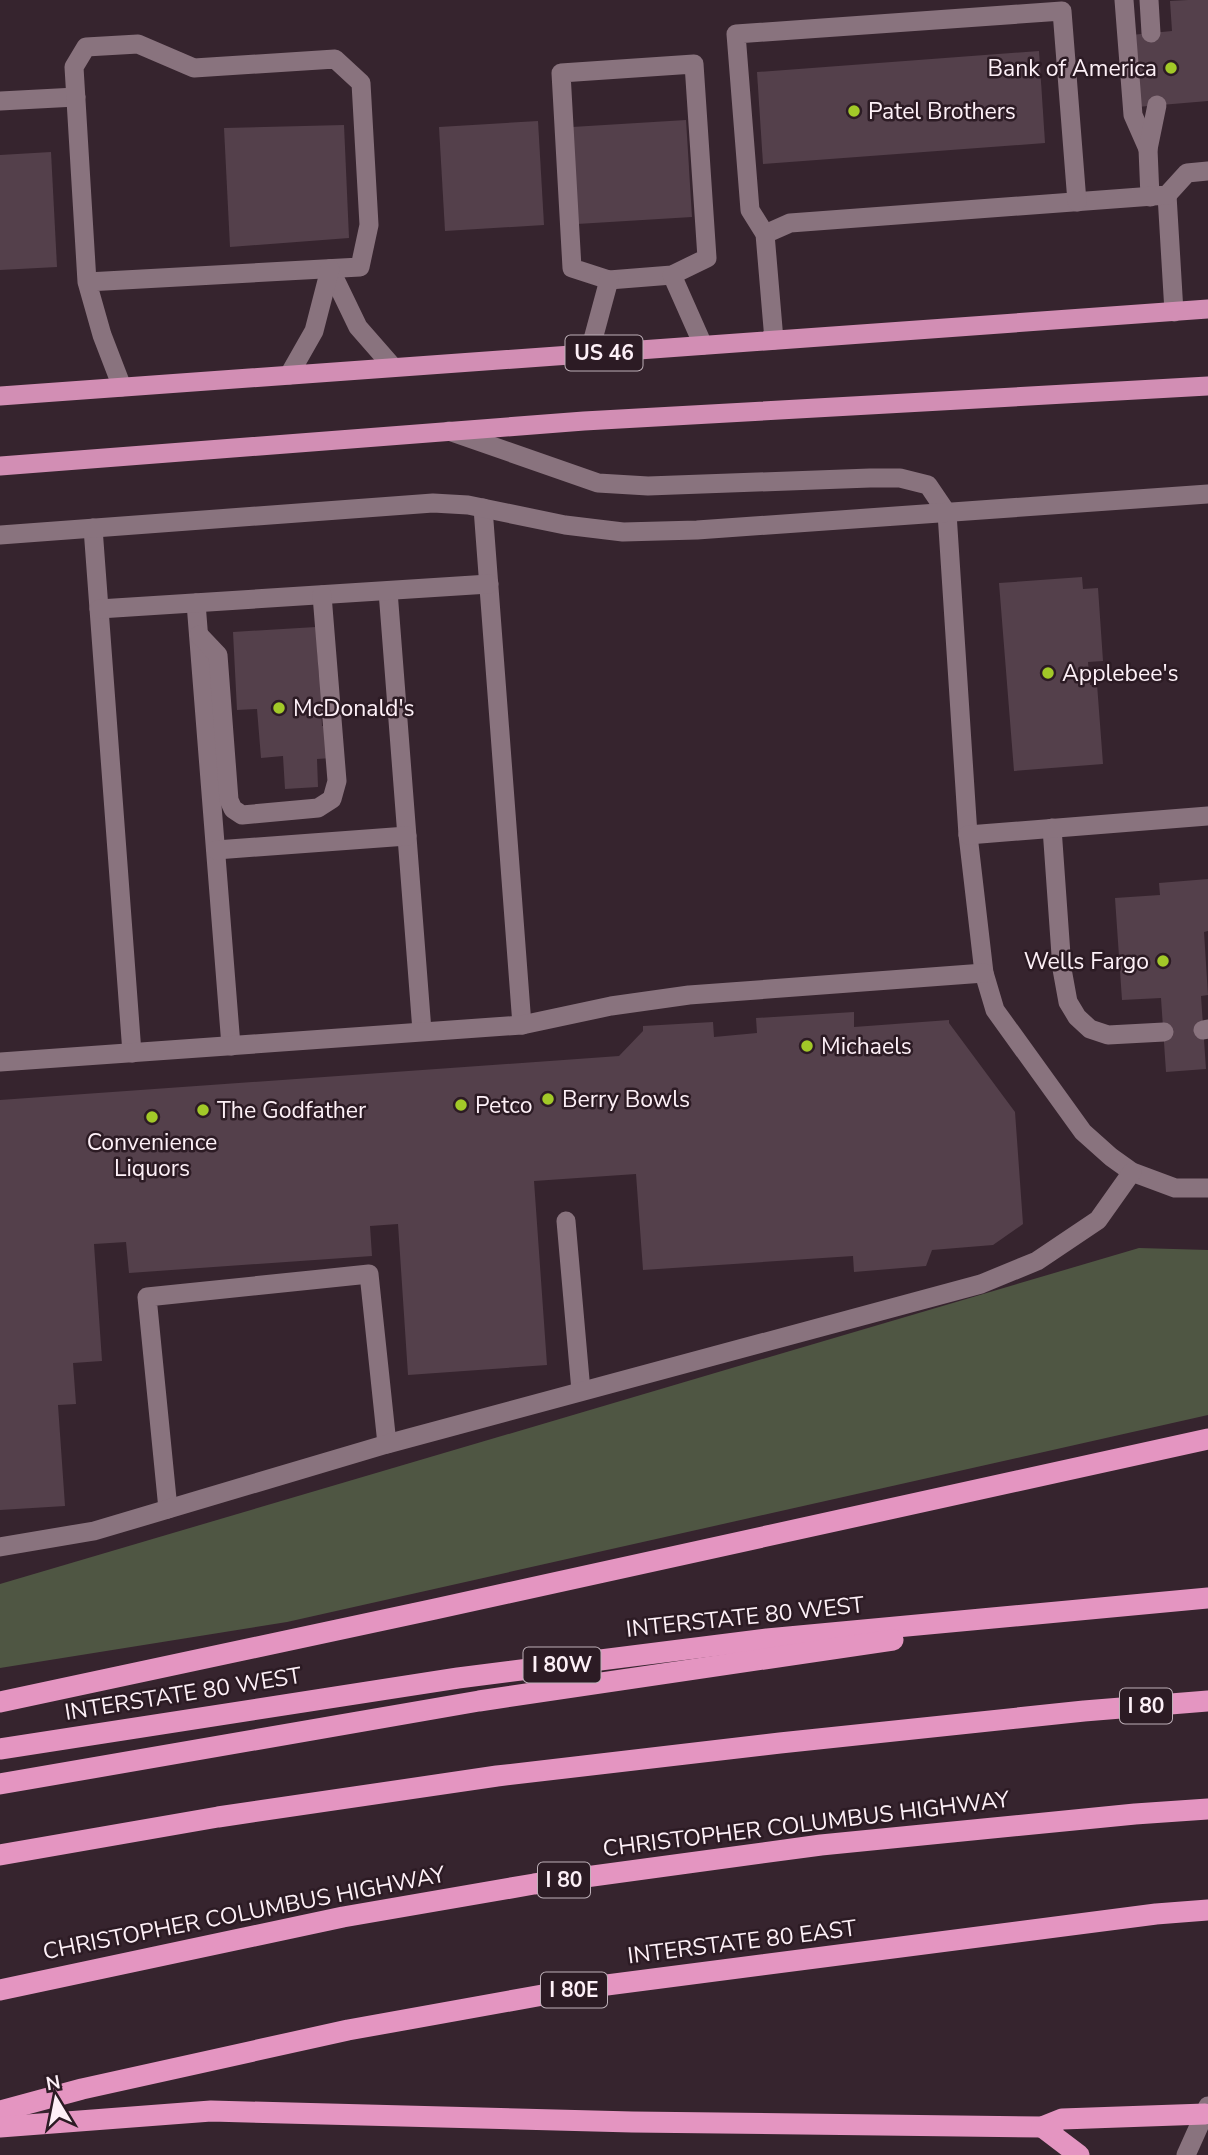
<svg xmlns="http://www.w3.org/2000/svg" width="1208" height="2155" font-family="'Nunito Sans',sans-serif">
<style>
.green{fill:#4f5643}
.building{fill:#54404b}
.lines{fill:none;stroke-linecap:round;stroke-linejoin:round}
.service{stroke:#89737e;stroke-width:19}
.secondary{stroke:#89737e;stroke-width:19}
.trunk{stroke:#d28eb4;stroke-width:19}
.motorway{stroke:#e495c1;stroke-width:21}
.poi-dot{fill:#a2c928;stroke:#2c1b24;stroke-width:2.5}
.labels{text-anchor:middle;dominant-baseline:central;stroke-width:5;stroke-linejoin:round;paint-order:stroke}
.shield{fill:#2c1b24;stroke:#beb0b8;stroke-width:2}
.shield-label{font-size:21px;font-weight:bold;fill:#fdf0f7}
.poi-label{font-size:23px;fill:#fdf0f7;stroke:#2c1b24;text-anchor:start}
.street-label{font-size:23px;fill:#fdf0f7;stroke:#2c1b24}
</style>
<rect width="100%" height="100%" fill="#36242e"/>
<path class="green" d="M1139,1248l69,2v165l-921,207 -287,46v-84z"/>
<g class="building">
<path d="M1188,0h20v101l-71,6 -6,-72 41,-4 -2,-30z"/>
<path d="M1039,51l6,92 -282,21 -6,-92z"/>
<path d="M686,120l6,97 -115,7 -5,-97z"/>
<path d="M538,121l6,104 -99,6 -6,-104z"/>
<path d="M344,125l5,113 -119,9 -6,-119z"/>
<path d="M51,152l6,115 -57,3v-115z"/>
<path d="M1082,577l1,12 15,-1 5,73 -15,1 2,23 7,-1 6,80 -89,7 -15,-188z"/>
<path d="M316,627l3,49h8l2,30h-8l1,20h8l2,32 -15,1 1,28 -33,2 -2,-33 -22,2 -4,-49 -20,1 -4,-78z"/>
<path d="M1208,879v52l-4,1 4,63 -7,1 5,73 -40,3 -5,-74 -39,2 -7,-102 45,-3 -1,-12z"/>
<path d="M854,1012v15l95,-7v3l66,89 8,112 -30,21 -61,5 -6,16 -72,6 -1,-16 -210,14 -7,-96 -102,7 13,184 -139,10 -10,-151 -28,2 2,30 -243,17 -3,-31 -32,2 8,117 -29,2 3,41 -18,1 7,101 -65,4v-410l619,-44 24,-25v-5l70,-4 1,15 43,-4 -1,-15z"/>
</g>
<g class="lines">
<g class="service">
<path d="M1124,0l9,115 15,34"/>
<path d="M1149,0l2,33"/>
<path d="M694,64l13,194 -35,17 -63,5 -37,-12 -11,-195z"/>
<path d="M0,101l76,-4"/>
<path d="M1167,195l7,117"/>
<path d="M1150,197l-2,-48 9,-44"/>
<path d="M765,234l25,-11 377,-28 20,-22 21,-2"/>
<path d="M330,269l28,58 35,40"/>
<path d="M672,275l31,70"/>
<path d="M87,282l273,-15 9,-42 -8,-142 -26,-24 -141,9 -56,-24 -52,3 -12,20 13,215 15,53 20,52"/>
<path d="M774,340l-9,-106 -15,-24 -14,-176 326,-23 15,191"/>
<path d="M589,354l20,-74"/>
<path d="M289,375l25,-44 16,-62"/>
<path d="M449,431l149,52 50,3 222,-8h30l28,7 19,28 21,322 16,138 11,37 88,122 28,25 21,15 43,16h33"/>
<path d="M483,508l39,517"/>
<path d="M93,528l39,525"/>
<path d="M0,535l433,-32 35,2 97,20 58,7 74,-2 511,-36"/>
<path d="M388,591l34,440"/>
<path d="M196,603l35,443"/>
<path d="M99,609l390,-25"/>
<path d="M199,635l19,20 11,145 4,9 9,6 76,-7 14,-9 5,-18 -15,-186"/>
<path d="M1052,828l10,141 6,33 9,15 13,12 18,6 56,-3"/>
<path d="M968,835l240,-19"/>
<path d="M216,850l191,-14"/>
<path d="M1203,1030l5,-1"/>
<path d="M0,1062l522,-37 89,-19 78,-11 295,-22"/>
<path d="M566,1221l15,170"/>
<path d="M168,1509l-21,-212 222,-23 18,170"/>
<path d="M0,1547l94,-16 293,-87 594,-160 56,-23 61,-41 34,-48"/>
</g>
<path class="secondary" d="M1186,2155l22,-49"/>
<g class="trunk">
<path d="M0,396l1208,-87"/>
<path d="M0,466l584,-45 624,-35"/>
</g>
<g class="motorway">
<path d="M0,1702l435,-93 773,-170"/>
<path d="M0,1749l458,-71 309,-39 441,-41"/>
<path d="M0,1784l479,-83 414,-61"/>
<path d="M0,1855l218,-38 279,-41 283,-33 304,-32 124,-10"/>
<path d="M0,1990l343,-73 191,-33 287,-39 314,-31 73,-5"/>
<path d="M0,2111l82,-22 266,-59 228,-41 580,-75 52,-4"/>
<path d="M0,2127l211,-16 421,11 410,5 20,-8 143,-5"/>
<path d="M1042,2127l37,28"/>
</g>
</g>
<g class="poi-dot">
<circle cx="1171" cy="68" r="7"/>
<circle cx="854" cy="111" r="7"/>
<circle cx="1048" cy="673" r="7"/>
<circle cx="279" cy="708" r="7"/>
<circle cx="1163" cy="961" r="7"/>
<circle cx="807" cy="1046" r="7"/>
<circle cx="548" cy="1099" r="7"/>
<circle cx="461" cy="1105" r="7"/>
<circle cx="203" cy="1110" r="7"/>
<circle cx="152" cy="1117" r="7"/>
</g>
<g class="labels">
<g class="shield">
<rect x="565.5" y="335.5" width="77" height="35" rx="5"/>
<rect x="523.5" y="1647.5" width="77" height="35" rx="5"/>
<rect x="1120" y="1688.5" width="52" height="35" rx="5"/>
<rect x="538" y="1862.5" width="52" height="35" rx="5"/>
<rect x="541" y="1972.5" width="66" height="35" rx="5"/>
</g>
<g class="shield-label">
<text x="604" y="353">US 46</text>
<text x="562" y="1665">I 80W</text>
<text x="1146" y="1706">I 80</text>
<text x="564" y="1880">I 80</text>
<text x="574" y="1990">I 80E</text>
</g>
<g class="poi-label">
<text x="1157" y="68" text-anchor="end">Bank of America</text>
<text x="868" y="111">Patel Brothers</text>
<text x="1062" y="673">Applebee's</text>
<text x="293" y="708">McDonald's</text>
<text x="1149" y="961" text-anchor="end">Wells Fargo</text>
<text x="821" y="1046">Michaels</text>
<text x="562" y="1099">Berry Bowls</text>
<text x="475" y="1105">Petco</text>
<text x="217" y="1110">The Godfather</text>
<text x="152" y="1142" text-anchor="middle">Convenience<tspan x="152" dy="26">Liquors</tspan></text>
</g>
<g class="street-label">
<text transform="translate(745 1617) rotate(-6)">INTERSTATE 80 WEST</text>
<text transform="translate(183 1694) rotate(-9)">INTERSTATE 80 WEST</text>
<text transform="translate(806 1824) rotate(-7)">CHRISTOPHER COLUMBUS HIGHWAY</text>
<text transform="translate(244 1913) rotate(-11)">CHRISTOPHER COLUMBUS HIGHWAY</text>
<text transform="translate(742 1942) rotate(-7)">INTERSTATE 80 EAST</text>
</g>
</g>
<g transform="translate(56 2099) rotate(350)" stroke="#2c1b24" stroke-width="5" paint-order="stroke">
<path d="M0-5L12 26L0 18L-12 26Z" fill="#fdf0f7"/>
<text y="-10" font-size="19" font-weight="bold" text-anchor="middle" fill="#fdf0f7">N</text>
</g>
</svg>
